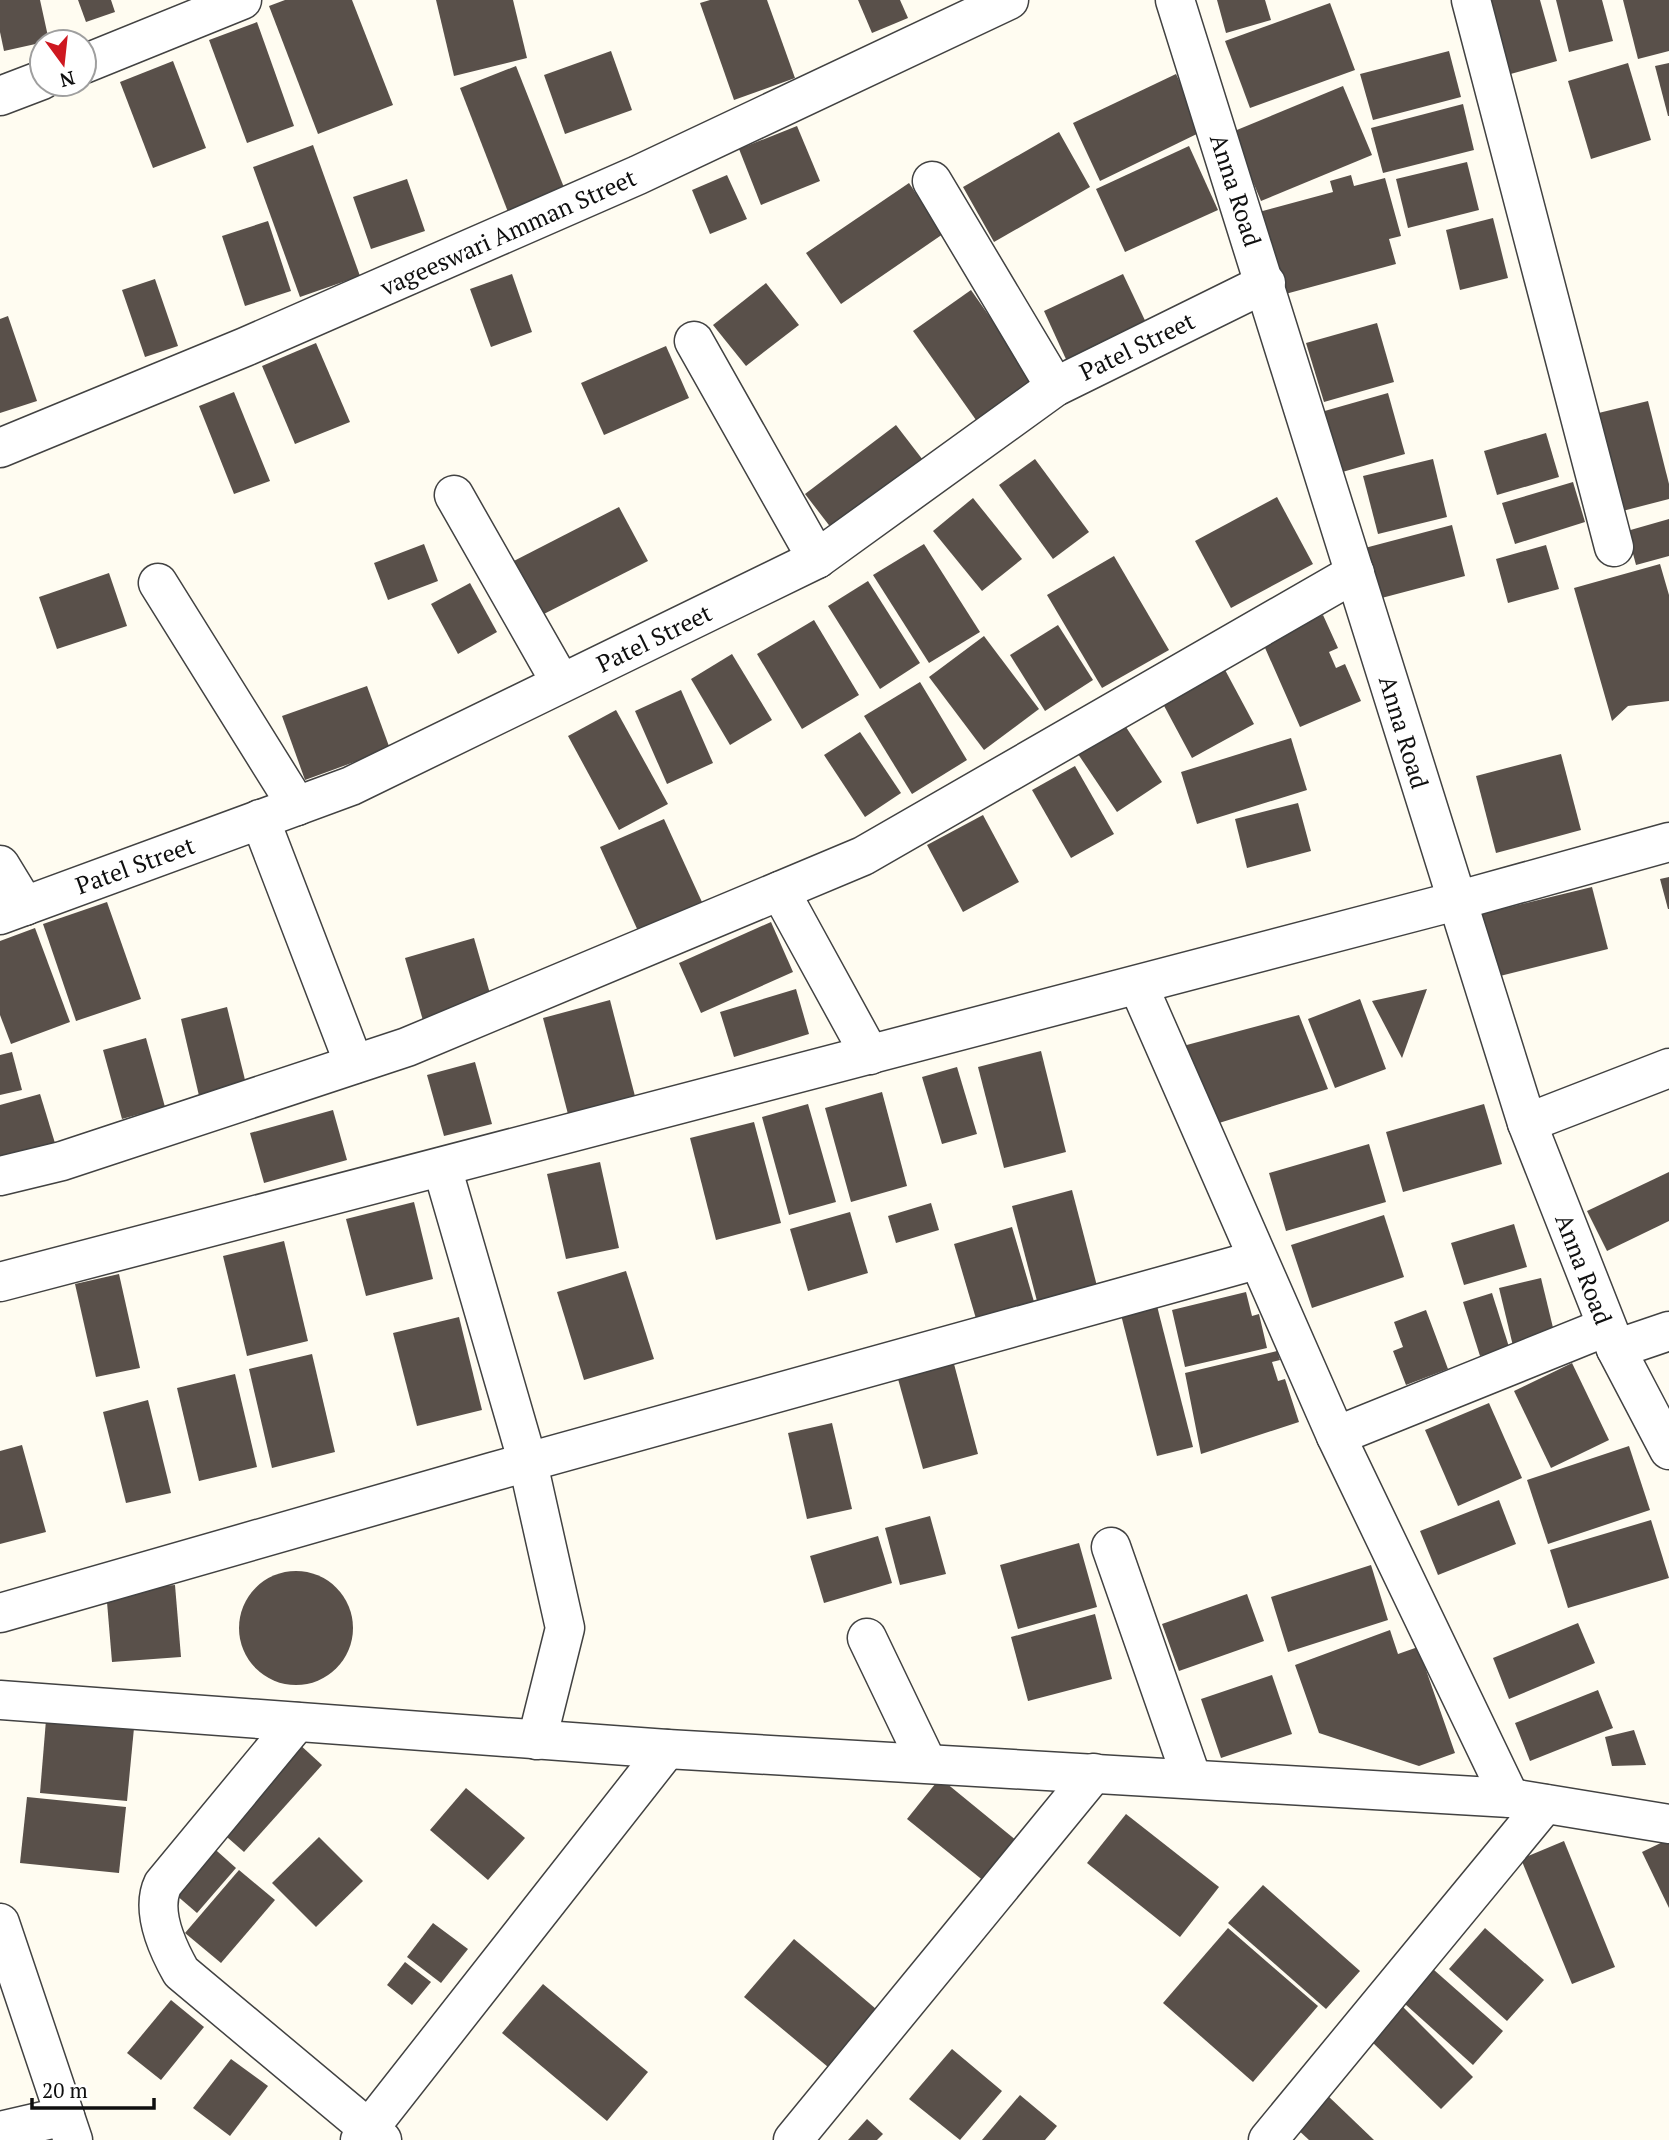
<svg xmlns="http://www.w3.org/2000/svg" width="1669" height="2140" font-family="'PT Serif',serif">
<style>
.building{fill:#59504a}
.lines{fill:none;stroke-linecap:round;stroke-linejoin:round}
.minor-casing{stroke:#424242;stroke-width:41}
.minor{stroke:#fff;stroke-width:38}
.labels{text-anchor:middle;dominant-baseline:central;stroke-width:7;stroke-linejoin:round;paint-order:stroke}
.street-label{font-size:24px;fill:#0f0f0f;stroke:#fff}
</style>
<rect width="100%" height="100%" fill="#fffcf1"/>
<g class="building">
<path d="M0,0h40l9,41 -45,10 -4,-19z"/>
<path d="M78,0h33l4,12 -29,10z"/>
<path d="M285,0h67l41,105 -75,29 -49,-128z"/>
<path d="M436,0h77l14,58 -73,18z"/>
<path d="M710,0h57l28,78 -61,22 -34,-97z"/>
<path d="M858,0h42l8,18 -36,15z"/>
<path d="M1217,0h48l6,20 -45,13z"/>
<path d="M1475,0h65l17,61 -61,17z"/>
<path d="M1556,0h46l11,41 -44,11z"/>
<path d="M1623,0h46v51l-31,8z"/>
<path d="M1330,3l25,67 -105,38 -25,-67z"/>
<path d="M257,22l37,104 -47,17 -38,-103z"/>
<path d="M611,51l21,59 -67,24 -21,-59z"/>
<path d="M1449,51l12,46 -88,23 -13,-46z"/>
<path d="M173,61l33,87 -53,20 -33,-86z"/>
<path d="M1628,63l23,77 -60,19 -23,-78z"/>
<path d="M1669,63v53h-1l-13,-50z"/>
<path d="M516,66l49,124 -57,22 -48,-124z"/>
<path d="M1176,74l27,57 -103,50 -27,-58z"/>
<path d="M1343,86l29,69 -111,46 -29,-69z"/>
<path d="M1463,104l11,46 -91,23 -12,-45z"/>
<path d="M797,126l23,55 -59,24 -22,-56z"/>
<path d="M1059,132l31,55 -96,55 -31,-55z"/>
<path d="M313,145l47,131 -60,21 -47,-130z"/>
<path d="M1189,146l29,64 -93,42 -29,-63z"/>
<path d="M1467,162l12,48 -71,18 -12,-49z"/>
<path d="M727,175l20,44 -37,15 -18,-44z"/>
<path d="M1351,175l3,11 31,-8 16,58 -12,3 7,25 -118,32 -23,-83 78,-21 -3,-11z"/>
<path d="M407,179l18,52 -54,18 -18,-52z"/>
<path d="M909,183l34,51 -102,70 -35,-51z"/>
<path d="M1493,218l15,60 -48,12 -14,-60z"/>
<path d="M268,221l23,70 -46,15 -23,-70z"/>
<path d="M512,274l20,58 -41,15 -21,-58z"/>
<path d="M1123,274l27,57 -80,37 -26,-57z"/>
<path d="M155,279l23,67 -33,11 -23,-67z"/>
<path d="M766,283l33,42 -53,41 -33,-41z"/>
<path d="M971,290l63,90 -58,40 -63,-89z"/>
<path d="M8,316l29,85 -37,12v-94z"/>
<path d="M1377,323l17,59 -70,20 -18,-59z"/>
<path d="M316,343l34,79 -55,22 -33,-78z"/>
<path d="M666,346l23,52 -85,37 -23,-52z"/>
<path d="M234,392l36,89 -36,13 -35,-88z"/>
<path d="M1388,393l17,61 -73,21 -18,-61z"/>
<path d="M1648,401l21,83v15l-62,16 -25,-98z"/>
<path d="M896,425l30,39 -91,69 -30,-39z"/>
<path d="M1546,433l13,44 -62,18 -13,-44z"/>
<path d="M1035,459l54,73 -36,27 -54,-74z"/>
<path d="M1433,459l14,58 -69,17 -15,-58z"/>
<path d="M1573,482l12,40 -70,22 -13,-41z"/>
<path d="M1277,497l36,67 -82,44 -36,-67z"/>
<path d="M973,498l49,61 -40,32 -49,-60z"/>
<path d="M619,507l29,54 -114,58 -28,-54z"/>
<path d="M1669,519v37l-33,9 -9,-34z"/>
<path d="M1452,525l13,51 -91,24 -13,-51z"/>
<path d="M424,544l14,37 -50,19 -14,-37z"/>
<path d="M924,544l56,88 -51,31 -56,-88z"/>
<path d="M1546,545l13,44 -51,14 -12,-44z"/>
<path d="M1114,556l55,94 -67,38 -55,-93z"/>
<path d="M1660,564l9,31v106l-41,5 -16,15 -38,-133z"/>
<path d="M109,573l18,53 -70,23 -18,-52z"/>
<path d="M868,581l52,82 -40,26 -52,-83z"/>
<path d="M470,583l27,49 -39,22 -27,-50z"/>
<path d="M1323,615l15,33 -9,4 7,16 9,-4 16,37 -61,26 -38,-86z"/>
<path d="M814,620l45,75 -57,34 -45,-75z"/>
<path d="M1058,625l35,55 -48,31 -35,-56z"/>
<path d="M984,636l55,73 -55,41 -55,-73z"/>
<path d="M732,654l40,66 -42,25 -39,-66z"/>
<path d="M1224,668l30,56 -62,34 -30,-56z"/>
<path d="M920,682l47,78 -55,34 -48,-78z"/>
<path d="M367,686l23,63 -85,31 -23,-64z"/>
<path d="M681,690l32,73 -46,21 -32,-73z"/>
<path d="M616,710l52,94 -49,26 -51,-94z"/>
<path d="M1124,724l38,58 -45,30 -39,-58z"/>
<path d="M860,732l41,61 -36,24 -41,-62z"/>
<path d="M1291,738l16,52 -110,34 -16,-52z"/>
<path d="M1561,754l20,76 -85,23 -20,-77z"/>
<path d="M1075,766l39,68 -43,24 -39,-68z"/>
<path d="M1298,803l13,48 -64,17 -12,-49z"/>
<path d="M983,815l36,67 -56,30 -36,-67z"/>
<path d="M664,819l43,94 -64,29 -43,-95z"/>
<path d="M1669,877v32h-1l-8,-30z"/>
<path d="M1592,887l16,62 -116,29 -15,-63z"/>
<path d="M107,902l34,97 -65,22 -33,-97z"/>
<path d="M771,922l22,50 -92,41 -22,-50z"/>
<path d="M35,928l35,94 -59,22 -11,-29v-74z"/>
<path d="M474,938l19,66 -69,20 -19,-66z"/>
<path d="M796,989l13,45 -75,23 -14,-45z"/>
<path d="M1427,989l-25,69 -30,-57z"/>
<path d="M1360,999l26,70 -51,19 -27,-69z"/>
<path d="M610,1000l26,100 -67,18 -26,-100z"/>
<path d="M227,1007l20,81 -47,12 -19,-81z"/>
<path d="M1299,1015l29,74 -109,34 -36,-77z"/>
<path d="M146,1038l19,69 -43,12 -19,-69z"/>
<path d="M1041,1051l25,101 -62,16 -26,-101z"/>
<path d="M12,1052l10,38 -22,5v-40z"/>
<path d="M475,1062l17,62 -48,12 -17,-61z"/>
<path d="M957,1067l20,67 -35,10 -20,-67z"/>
<path d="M882,1092l25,94 -56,16 -26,-94z"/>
<path d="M40,1094l18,59 -58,17v-65z"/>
<path d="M808,1104l28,98 -47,13 -27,-98z"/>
<path d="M1484,1104l18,60 -99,28 -17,-60z"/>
<path d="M333,1110l14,50 -83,23 -14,-50z"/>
<path d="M754,1122l27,101 -65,17 -26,-102z"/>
<path d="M1369,1144l17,58 -100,29 -17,-58z"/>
<path d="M600,1162l19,86 -53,11 -19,-85z"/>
<path d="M1669,1172v49l-62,30 -20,-40z"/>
<path d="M1072,1190l25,96 -60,15 -25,-95z"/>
<path d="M414,1202l19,77 -67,17 -20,-77z"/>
<path d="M931,1203l8,27 -43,13 -8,-27z"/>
<path d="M850,1212l18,61 -60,18 -18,-62z"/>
<path d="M1384,1215l20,62 -92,31 -21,-63z"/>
<path d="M1514,1224l13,43 -63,18 -13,-42z"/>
<path d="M1012,1227l23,78 -58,17 -23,-78z"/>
<path d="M284,1241l24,100 -61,15 -24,-100z"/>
<path d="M626,1271l28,88 -70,21 -27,-88z"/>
<path d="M119,1274l21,94 -44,9 -21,-93z"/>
<path d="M1541,1278l14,58 -42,10 -14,-58z"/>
<path d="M1246,1292l6,24 7,-2 8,34 -82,19 -13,-57z"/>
<path d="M1492,1293l17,54 -29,9 -17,-54z"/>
<path d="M1156,1302l37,145 -36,9 -37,-145z"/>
<path d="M1426,1310l22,59 -42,16 -13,-34 10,-4 -9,-25z"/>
<path d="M459,1317l23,93 -65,16 -24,-93z"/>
<path d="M1277,1351l3,9 -8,2 6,19 7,-2 14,43 -98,32 -16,-81z"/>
<path d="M312,1354l23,98 -63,16 -23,-99z"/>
<path d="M1572,1363l37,77 -58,28 -37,-77z"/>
<path d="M954,1364l24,90 -55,15 -25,-90z"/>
<path d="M235,1374l22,93 -58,14 -22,-93z"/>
<path d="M148,1400l23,93 -45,10 -23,-91z"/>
<path d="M1489,1403l33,75 -64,28 -33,-76z"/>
<path d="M832,1423l20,86 -45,10 -19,-86z"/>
<path d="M22,1445l24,87 -46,12v-93z"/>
<path d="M1629,1446l21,64 -102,34 -21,-64z"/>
<path d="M1499,1500l17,44 -78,31 -18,-44z"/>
<path d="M930,1516l16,58 -46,11 -15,-57z"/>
<path d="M1651,1520l18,58 -101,30 -18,-58z"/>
<path d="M878,1536l14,47 -68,20 -14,-47z"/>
<path d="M1079,1543l18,64 -79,22 -18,-64z"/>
<path d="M1371,1565l17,55 -100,32 -17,-55z"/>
<circle cx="296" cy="1628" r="57"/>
<path d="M175,1585l6,72 -69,5 -6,-72z"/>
<path d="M1247,1594l17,47 -85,30 -17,-47z"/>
<path d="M1095,1614l17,65 -84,22 -17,-64z"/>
<path d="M1578,1623l17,40 -86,36 -16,-41z"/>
<path d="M1390,1630l8,24 20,-7 37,106 -36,13 -100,-33 -24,-68z"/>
<path d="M1272,1675l20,59 -71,24 -20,-59z"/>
<path d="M1598,1690l15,38 -83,33 -15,-38z"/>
<path d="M46,1720l88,8 -7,73 -87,-8z"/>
<path d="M1634,1730l12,35 -34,1 -7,-29z"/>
<path d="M298,1743l24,22 -78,87 -25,-22z"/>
<path d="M940,1778l77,63 -32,41 -78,-63z"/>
<path d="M466,1788l59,50 -37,42 -58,-50z"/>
<path d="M27,1797l99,10 -7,66 -99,-10z"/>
<path d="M1126,1814l93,73 -39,50 -93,-74z"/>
<path d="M319,1837l44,44 -47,46 -44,-44z"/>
<path d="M1669,1839v69l-27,-56z"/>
<path d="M1564,1841l51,126 -43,17 -51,-125z"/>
<path d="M208,1843l28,25 -39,45 -29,-25z"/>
<path d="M239,1870l36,30 -54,63 -36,-30z"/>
<path d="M1263,1885l97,86 -34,38 -98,-86z"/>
<path d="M433,1923l35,26 -27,34 -34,-26z"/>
<path d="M1228,1928l90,78 -65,76 -90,-79z"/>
<path d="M1485,1928l59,52 -37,41 -58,-52z"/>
<path d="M794,1939l82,70 -48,58 -84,-70z"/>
<path d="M405,1962l26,20 -19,23 -25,-20z"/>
<path d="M1425,1962l78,69 -30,34 -78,-70z"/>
<path d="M543,1984l105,88 -41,49 -105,-88z"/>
<path d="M171,2000l33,27 -43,53 -34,-27z"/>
<path d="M1403,2007l70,70 -32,32 -71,-69z"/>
<path d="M952,2049l50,42 -42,49 -51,-41z"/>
<path d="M231,2059l37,27 -38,50 -37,-28z"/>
<path d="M1326,2094l48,46h-65l-14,-13z"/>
<path d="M1020,2095l37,31 -12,14h-63z"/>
<path d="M867,2119l16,15 -6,6h-29z"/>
</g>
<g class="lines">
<defs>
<g id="minor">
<path d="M1175,0l352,1123 89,226 53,101"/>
<path d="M1471,0l143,547"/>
<path d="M84,64l158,-64"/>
<path d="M0,96l42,-16"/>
<path d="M932,181l123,206"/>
<path d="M694,341l123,218"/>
<path d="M0,448l245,-101 393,-172 371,-175"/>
<path d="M454,495l107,188"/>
<path d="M158,583l139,223"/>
<path d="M260,819l94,245"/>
<path d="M0,865l25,41"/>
<path d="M780,891l90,164"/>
<path d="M0,915l351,-129 466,-227 238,-172 211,-104"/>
<path d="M1138,985l198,451 174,362"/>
<path d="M1527,1123l142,-55"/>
<path d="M442,1167l86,296 37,165 -28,112"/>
<path d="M0,1176l62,-15 345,-114 456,-191 492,-283"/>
<path d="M0,1282l1456,-381 213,-59"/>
<path d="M1616,1349l53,-18"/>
<path d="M1336,1436l270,-109"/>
<path d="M1111,1547l81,232"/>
<path d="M0,1613l492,-141 764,-212"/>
<path d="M867,1638l60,125"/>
<path d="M0,1700l667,49 843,49 159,26"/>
<path d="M297,1722l-134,162c-13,27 5,65 18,88l201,168"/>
<path d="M0,1923l73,217"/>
<path d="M0,2131l65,-15"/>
<path d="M360,2140l307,-391"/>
<path d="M793,2140l301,-367"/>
<path d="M1268,2140l277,-336"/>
</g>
</defs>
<use href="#minor" class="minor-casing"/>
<use href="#minor" class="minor"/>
</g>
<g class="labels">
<g class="street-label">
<text transform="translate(1236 190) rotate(72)">Anna Road</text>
<text transform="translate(508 232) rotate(-24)">vageeswari Amman Street</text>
<text transform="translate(1137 346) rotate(-26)">Patel Street</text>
<text transform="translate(654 638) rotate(-26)">Patel Street</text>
<text transform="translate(1404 732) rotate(73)">Anna Road</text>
<text transform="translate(135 865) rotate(-20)">Patel Street</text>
<text transform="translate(1584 1269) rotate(69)">Anna Road</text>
</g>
</g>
<g transform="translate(63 63) rotate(165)"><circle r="33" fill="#ffffff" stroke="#9f9f9f" stroke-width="2"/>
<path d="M0-5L12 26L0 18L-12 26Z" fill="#ce1820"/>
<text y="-10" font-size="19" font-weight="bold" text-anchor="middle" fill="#0f0f0f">N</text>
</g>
<path d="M32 2098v10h122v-10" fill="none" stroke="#0f0f0f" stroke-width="3.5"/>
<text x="42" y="2098" font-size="21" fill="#0f0f0f" stroke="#ffffff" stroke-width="5" paint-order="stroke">20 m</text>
</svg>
